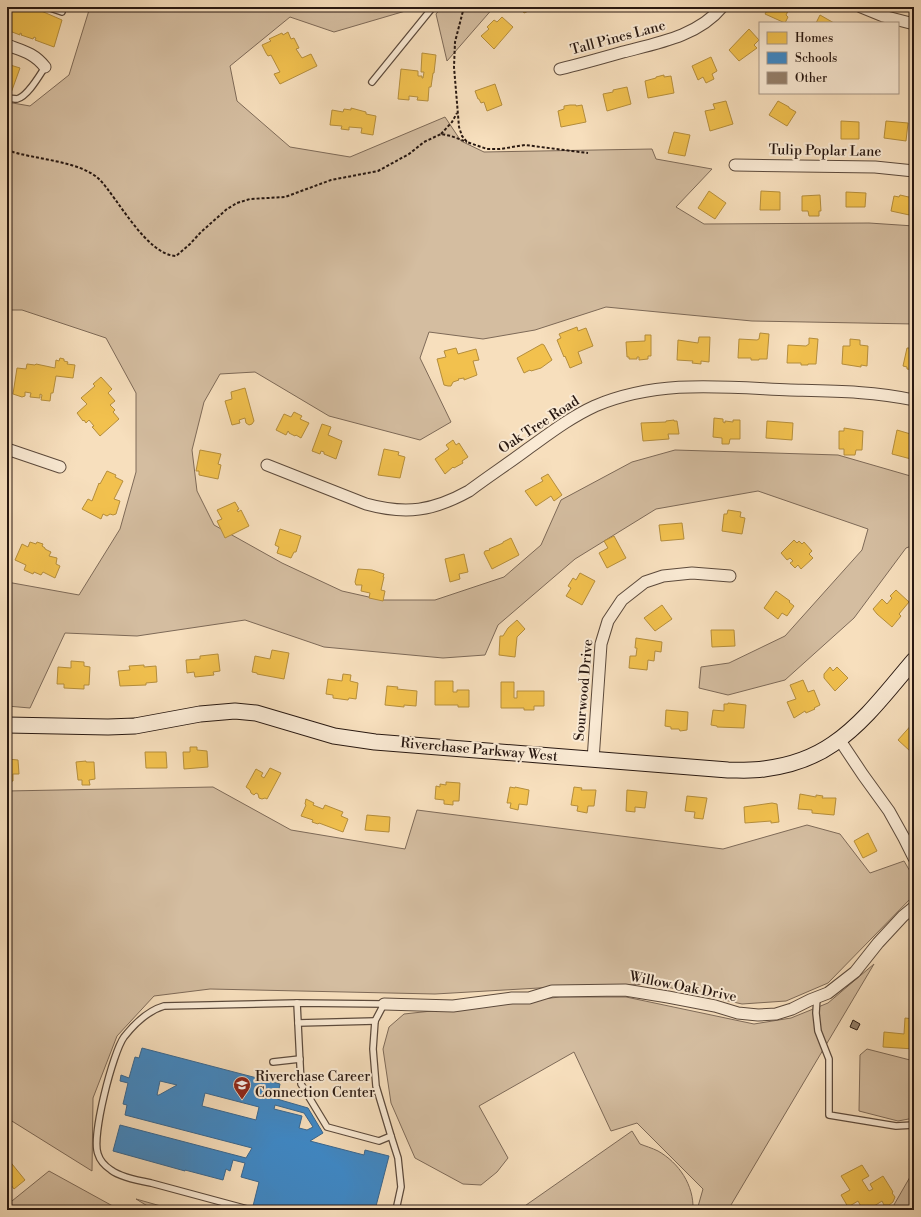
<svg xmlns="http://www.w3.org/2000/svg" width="921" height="1217" font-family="'Libre Bodoni',serif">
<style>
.green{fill:#d4bda0;stroke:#7e6a58}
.homes{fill:#f2c14e;stroke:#b58e3c}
.schools{fill:#3f88c5;stroke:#38668f;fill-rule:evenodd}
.building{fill:#947f6a;stroke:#281811}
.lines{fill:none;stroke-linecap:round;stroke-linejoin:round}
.lane-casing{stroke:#5c4a3c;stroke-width:8}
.street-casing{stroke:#5c4a3c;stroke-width:13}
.secondary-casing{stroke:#281811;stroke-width:17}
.path{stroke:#281811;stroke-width:2;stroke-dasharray:3 2;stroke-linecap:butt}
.lane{stroke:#faead4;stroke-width:5.5}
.street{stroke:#faead4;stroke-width:11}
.secondary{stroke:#faead4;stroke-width:15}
.labels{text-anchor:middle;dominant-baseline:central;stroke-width:4;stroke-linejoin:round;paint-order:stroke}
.street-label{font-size:14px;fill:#281811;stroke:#faead4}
.poi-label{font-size:14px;fill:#281811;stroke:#faead4;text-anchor:start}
</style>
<rect width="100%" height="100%" fill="#f7dfbd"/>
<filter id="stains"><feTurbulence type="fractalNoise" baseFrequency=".005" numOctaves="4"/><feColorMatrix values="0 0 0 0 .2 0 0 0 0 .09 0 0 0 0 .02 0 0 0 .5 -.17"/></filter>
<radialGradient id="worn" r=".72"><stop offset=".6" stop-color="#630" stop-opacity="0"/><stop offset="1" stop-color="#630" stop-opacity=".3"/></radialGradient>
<g class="green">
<path d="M90,7h329l-85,25 -44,-15 -60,49 7,35 53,46 60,10 95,-40 16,24 23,11 168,-3 4,10 56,10 -36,38 28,17 165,-1 45,3v98l-162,-3 -146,-14 -71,23 -52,9 -54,-7 -9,26 31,64 -31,18 -91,-24 -74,-44 -35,2 -16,28 -12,48 5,41 17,34 68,38 60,28 40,9h53l69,-23 37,-32 20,-45 71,-38 43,-12 163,5 76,22v68l-8,3 -52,70 -69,62 -57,15 -29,-7 2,-21 28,-4 56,-27 77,-86 6,-21 -110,-38 -102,18 -81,50 -77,66 -13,30 -42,3 -119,-11 -79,-27 -108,16 -72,-3 -35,75 -23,-2v-124l72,13 41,-66 16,-57v-79l-30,-55 -84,-28h-15v-208l23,4 39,-31z"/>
<path d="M442,7h52l-47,54 -11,-47z"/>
<path d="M213,787l78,43 114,19 12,-39 306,39 84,-24 33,9 30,39 34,-12 10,17v17l-86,88 -42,18 -44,3 -88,-20 -115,4 -104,6 -225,-5 -56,7 -37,40 -24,62 -1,73 -85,-53v-327z"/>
<path d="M874,964l-146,246h-31l6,-21 -66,-66 -26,8 -37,-79 -95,54 29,52 -11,14 -16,13 -18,-1 -48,-26 -24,-55 -8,-54 6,-22 15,-13 156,-17h66l128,27 37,-6 37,-15z"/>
<path d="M867,1049l47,12v57l-16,3 -39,-10 1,-56z"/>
<path d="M632,1131l8,13c5,2 12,4 18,7 21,12 36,34 35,59h-174z"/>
<path d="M914,1170v40h-23z"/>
<path d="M49,1171l71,39h-113v-5z"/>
<path d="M136,1199l39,11h-21z"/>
</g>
<g class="homes">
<path d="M7,7l21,1 4,-1 30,13 -8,27 -19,-7 1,-2 -2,-1 -1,2 -12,-4 1,-1 -2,-1v2l-13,-5z"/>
<path d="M521,7h17l-14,6z"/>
<path d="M769,7h17l3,2 -3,6 2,2 -3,6 -20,-9z"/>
<path d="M820,15l14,8h-18z"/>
<path d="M502,17l11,10 -19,22 -13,-13 8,-7 -2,-2 7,-7 3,2z"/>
<path d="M749,29l10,11 -5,5 3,3 -18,13 -10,-11z"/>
<path d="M288,32l3,7 3,-1 5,10 -3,1 6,9 9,-4 6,12 -37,18 -6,-10 6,-2 -9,-17 -3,1 -2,-3 -4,-8 9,-4 -2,-2 13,-6 1,2z"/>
<path d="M422,53l14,2 -2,18h-1l-2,14h-2l-1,14 -11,-1 1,-3 -9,-1v4l-11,-1 3,-30 17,2v5h4v2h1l1,-6h-3z"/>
<path d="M711,57l6,14 -5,3 2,5 -8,4 -3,-6 -5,3 -6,-14z"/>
<path d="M7,64l13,4 -9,25 -4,-1z"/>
<path d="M664,75v2l7,-1 3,17 -26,5 -3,-17 11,-3v-1z"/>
<path d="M495,84l7,21 -15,6 -3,-9 -3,1 -2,-4h-1l-3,-8z"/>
<path d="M627,87l4,17 -24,7 -4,-17 10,-2v-2z"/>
<path d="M726,101l7,23 -23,7 -5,-20 10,-2 -2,-5z"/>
<path d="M778,101l11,6v1l7,4 -9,14 -18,-11z"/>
<path d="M570,105h6v1l6,-1 4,17 -25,5 -3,-16 6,-2v-3z"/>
<path d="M351,108l15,4v2l10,2 -3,19 -12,-2 1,-5 -13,-1v3l-8,-1 1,-3 -12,-1 2,-15 11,2 1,-3 7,1z"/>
<path d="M841,121l18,1v17h-18z"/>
<path d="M886,121l22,2 -2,18 -22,-3z"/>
<path d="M674,132l16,3 -5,21 -17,-3z"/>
<path d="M709,191l17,12 -11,16 -17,-11z"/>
<path d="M761,191l19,1v18h-20z"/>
<path d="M846,192l20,1 -1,14h-19z"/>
<path d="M820,195l1,16h-2v5h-10l-1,-5h-6v-15z"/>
<path d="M900,195l13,3 1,18 -23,-5 3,-15 5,1z"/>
<path d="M577,327l1,4 8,-3 7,18 -15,6 4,11 -12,5 -5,-12 -1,1 -7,-17 4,-2 -2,-4z"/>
<path d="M760,333l9,1 -2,25h-8v1h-8v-2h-13l1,-19 18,1 2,-1z"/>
<path d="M645,335h6v21h-3v3l-9,1v-3h-2v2h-8v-2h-2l-1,-15 19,-1z"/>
<path d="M699,337h11l-1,25 -8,-1v3l-9,-1 1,-2 -16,-1 1,-20 20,3z"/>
<path d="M809,338l9,1 -2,25h-8v1h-7v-2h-14l1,-18 18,1 3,-2z"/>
<path d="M850,339l10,1v5l8,1 -1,20 -6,-1v2l-19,-3 1,-18h7z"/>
<path d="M542,344l2,1 8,15 -11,8 -10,3 -1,-1 -6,3 -7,-15z"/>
<path d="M456,348l2,6 18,-5 3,11 -6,1 4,14 -13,5v-2l-6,1 1,1 -6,2 -2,4h-3l-4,-1 -7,-26 9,-2 -2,-6z"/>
<path d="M907,348h7v22l-7,-1v-2l-4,-1z"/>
<path d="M60,358l4,1v2l4,1 -1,2 8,1 -2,13 -17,-2 -3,17h-2l-1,8 -9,-1 1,-5 -2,-1v4l-10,-1 1,-4 -6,-1v4l-3,1 -9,-3 4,-26 9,1 1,-5 8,1 1,-1 19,4 1,-8 3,1z"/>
<path d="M101,377l11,12 -4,4 7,8 -5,4 5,5 -2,2 6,7 -19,17 -6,-7 -2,-2 2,-1 -5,-6 -3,3 -2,-3 -1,1 -6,-8 10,-9 -6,-6 14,-12 -2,-2z"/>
<path d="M245,388l9,33 -2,3 -3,1 -3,-2 -1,-5 -6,2 1,3 -8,2 -7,-24 7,-2 -1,-7z"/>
<path d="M294,412l8,4 -2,3 9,4 -8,15 -5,-3 -1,1 -6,-3v-1l-1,-1 -2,4 -10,-5 8,-16 7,3z"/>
<path d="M714,418l9,1v3l2,1v-2l8,1v-2h7v19h-10l-1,5h-7v-6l-9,-1z"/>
<path d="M674,420v1h3l2,13h-11l1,5 -26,2 -2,-18 25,-1v-1z"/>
<path d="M767,421l26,2 -1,17 -26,-2z"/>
<path d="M322,424l9,3 -3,8 14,6 -6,18 -12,-5v-2l-3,-1 -1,3 -8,-3z"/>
<path d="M844,428l19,3 -1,19h-6l-1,5h-11v-6h-5v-18h5z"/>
<path d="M897,430l17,5v17h-2l-1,7 -19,-5z"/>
<path d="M453,440l3,5 3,-2 9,14 -6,4 1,2 -9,5 -1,-1 -8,7 -10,-15 14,-10 -3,-4z"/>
<path d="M384,449l15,3 -1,3 7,2 -5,21 -22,-3z"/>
<path d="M200,450l21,4 -3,10 3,1 -3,14 -19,-4v-4h-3z"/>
<path d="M107,471l9,4 -1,2 8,4 -9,18 6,2 -4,13 -3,1 -3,-1 -3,2 -4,-2 -2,5 -19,-10 6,-10 4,2 7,-18 1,1z"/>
<path d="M548,474l14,21 -8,6 -3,-5 -15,10 -11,-15 18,-10 -2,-3z"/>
<path d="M235,502l4,7 -2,1 1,2 3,-2 8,16 -24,12 -8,-17 5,-2 -5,-9z"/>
<path d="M728,510l13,2 -1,5 5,1 -3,16 -20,-3 2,-17h3z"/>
<path d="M682,523l2,16 -23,2 -2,-16z"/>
<path d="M280,529l21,7 -5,16h-2l-3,6 -14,-5 2,-6 -4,-2z"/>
<path d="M614,536l12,22 -19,10 -8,-15 9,-5 -4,-7z"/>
<path d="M511,538l8,17 -27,14 -8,-16 1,-2 5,-1 -1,-1 14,-6v-1z"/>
<path d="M794,540l3,3 2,-2 3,3 2,-2 8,9 -3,3 4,4 -12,11 -3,-4 -3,3 -5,-5 3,-2 -3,-3 -3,2 -6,-7z"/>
<path d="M30,542l6,2 1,-2 6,2 -1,2 3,2v1l6,3 -2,4 8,2 -1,6 4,2 -5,12 -12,-6 -2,3 -7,-3 -1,2 -9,-4 2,-5 -11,-5 7,-16 6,3z"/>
<path d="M464,554l4,18 -9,2 1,5 -10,3 -5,-23z"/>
<path d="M358,569l14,1 12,4 -1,3h1l-3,13 4,1 -2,10 -14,-3 1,-5 -9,-2 1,-6h-6l-1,-3z"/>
<path d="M580,573l15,8 -13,24 -16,-9 5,-8 -3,-2 5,-8 3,2z"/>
<path d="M896,590l13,12 -10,12 2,2 -9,11 -15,-13 -4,-5 9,-10 5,5 5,-6 -2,-2z"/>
<path d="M776,591l14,10 -1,1 5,4 -7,10 -5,-3 -4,6 -14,-11z"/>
<path d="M662,605l10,14 -17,12 -11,-13z"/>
<path d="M517,620l8,9 -8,8 -2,20 -16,-2 1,-19h3l5,-8z"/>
<path d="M711,630h23l1,16 -23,1z"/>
<path d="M636,638l26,4 -1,10 -6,-1 -1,10 -6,-1 -1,10 -18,-2 1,-12h6l1,-8h-2z"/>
<path d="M272,650l17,3 -5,26 -27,-5v-1l-5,-1 3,-16 15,3z"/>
<path d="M218,654l2,17 -7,1 1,3 -19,2 -1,-5 -7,1 -1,-13 14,-1v-3z"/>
<path d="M71,661l13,1v4l6,1 -1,18h-5v4l-20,-1v-4h-7l1,-17 13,1z"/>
<path d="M144,665v2l12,-1 1,16 -11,1v2l-26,1 -2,-15 12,-1 -1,-4z"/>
<path d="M830,667l3,4 4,-4 11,11 -13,13 -11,-13v-4z"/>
<path d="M343,674l8,1 -1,6 8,2 -2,16 -7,-1 -1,2 -15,-2v-3l-7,-1 2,-15 14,2z"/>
<path d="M803,680l5,12 6,-2 6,15 -6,3 1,1 -9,4 -1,-2 -11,7 -7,-16 9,-3 -6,-14z"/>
<path d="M435,681h18v11h4v-2h12v17h-11v-2h-23z"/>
<path d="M501,682h13v16h3v-7h27v15h-10v4h-10v-2h-23z"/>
<path d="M387,686l11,1 -1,2 20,2 -1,15 -12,-1v2l-19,-2z"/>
<path d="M728,703l18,2 -2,23 -27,-1v-1l-6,-1 2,-15 11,1v-7h4z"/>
<path d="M666,710l22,2 -1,18 -7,1 -1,-2h-8v-2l-6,-1z"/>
<path d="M914,722v25l-4,4 -12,-11z"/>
<path d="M190,747h7v3l10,1 1,16 -24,2 -1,-17h7z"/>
<path d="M145,752h21l1,16h-21z"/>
<path d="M7,759l11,1 1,14h-6v7l-6,1z"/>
<path d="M86,761v1h8l1,17 -6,1 1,5h-8v-5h-4l-2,-18z"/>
<path d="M270,768l11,5 -14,26 -2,-1 -3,1 -3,-1 -1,-4 -2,-1 -2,2 -3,-2 -1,-3 -4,-3 10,-18 7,4 -2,3 3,2z"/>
<path d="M446,782l14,1 -1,18h-6v4l-9,-1v-4l-9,-1 1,-13 4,1v-3l6,1z"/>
<path d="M510,787l5,1v-1l14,3 -2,15 -8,-1 -1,6 -8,-2 1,-5h-4z"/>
<path d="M574,787l8,1 -1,2h15l-2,16h-6l-1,7 -10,-2 1,-5 -7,-1z"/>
<path d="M627,790l20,2 -2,16 -10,-1v5l-9,-1z"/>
<path d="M800,794l16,3v-2l7,1 -1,2h14l-2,17 -22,-2v-3l-14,-1z"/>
<path d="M687,796l20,2 -4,21 -9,-1 1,-6 -10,-1z"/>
<path d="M306,799l8,4 -1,2 10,4 2,-4 18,7 -2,4 7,3 -5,13 -24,-9 -1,1 -6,-2 1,-2 -12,-4 5,-11 -1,-1z"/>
<path d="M772,803l5,1 2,18 -8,1v-2l-26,2 -1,-16z"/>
<path d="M367,815l23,2 -1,15 -24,-2z"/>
<path d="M868,833l9,18 -14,7 -9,-17z"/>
<path d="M905,1018l9,1v30l-31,-2 1,-15 20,2z"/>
<path d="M8,1159l17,21 -11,9 -3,-4 -4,3v-28z"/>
<path d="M862,1165l7,11 -7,4 7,11 4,-2 -3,-5 13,-8 10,16 -1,1 3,4 -2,5 -4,3h-5l-2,-4 -14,9h-5l-5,-9 -10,6 -7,-12 9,-5 -9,-14z"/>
</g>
<path class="schools" d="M142,1048l138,36 -3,15 31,9 15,25 -13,8 54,14 1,-5 24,6 -14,54h-71l-11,-3 -1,3h-22l-17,-4 6,-24 -18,-5 4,-14 -12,-3 -3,11 -4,-2 -3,11 -38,-10v1l-72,-20 7,-26 126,33 6,-10 -127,-33 2,-10 -4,-1 5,-21 -8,-2 1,-6 8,3 6,-21 4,1zM160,1081l17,4 -18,10h-2zM205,1093l54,14 -3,13 -54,-14zM275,1105l29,8 9,14 -6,3 -8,-2 3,-12 -28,-7z"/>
<path class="building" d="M853,1020l7,4 -3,6 -7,-3z"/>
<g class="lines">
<defs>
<g id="lane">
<path d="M47,7l15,5"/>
<path d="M372,82l61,-75"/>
<path d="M7,98c3,0 7,1 10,1 11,-3 22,-23 28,-32"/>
<path d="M817,997l-1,16 2,18 11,28v56l67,11 18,-1"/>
<path d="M297,1003l87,1 -9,17 -2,28 3,37 15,50 -12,5 -52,-14 -26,-43z"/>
<path d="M298,1023l77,-2"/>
<path d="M273,1062l27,-3"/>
<path d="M391,1136l7,22 3,29 -5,23"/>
<path d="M251,1210c-34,-9 -67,-18 -100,-27 -11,-2 -31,-6 -40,-13 -6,-4 -11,-9 -13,-16 -7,-17 15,-102 26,-117 11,-14 23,-26 40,-31l133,-3"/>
</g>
<g id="street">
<path d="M861,7l22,9 31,8"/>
<path d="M7,45c16,6 27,8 38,22"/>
<path d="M560,69c21,-5 42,-11 63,-17 35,-9 75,-16 99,-45"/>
<path d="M735,165l140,2 39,4"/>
<path d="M7,449l53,18"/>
<path d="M267,465l99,39c40,11 67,7 103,-13 20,-15 40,-28 60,-43 21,-15 42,-31 66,-42 64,-27 128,-19 195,-16 42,1 83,1 124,10"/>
<path d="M839,739l24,36 26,36 15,27 10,20"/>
<path d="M593,760l8,-116 7,-23 14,-21 23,-18 18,-6 29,-3 38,3"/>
<path d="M384,1004l69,2 59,-8h17l23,-7 73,-1 43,7 47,9 23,7 20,2 18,-1 16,-5 18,-9 18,-7 27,-21 23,-29 25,-27 11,-9"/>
</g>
<path id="secondary" d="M7,725l101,2 27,-1 65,-12 35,-3 21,2 78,23 41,6 353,28c12,0 24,1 36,-1 24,-3 49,-11 69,-25 32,-22 56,-55 81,-84"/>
</defs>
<use href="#lane" class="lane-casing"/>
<use href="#street" class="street-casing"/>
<use href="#secondary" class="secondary-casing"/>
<g class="path">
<path d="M464,7l-9,35 -1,25 5,60 3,9 5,6 20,7h13l25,-4 63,8"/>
<path d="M441,134l11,-12 5,-9"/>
<path d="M7,150c27,10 73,10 93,30 18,19 47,75 76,76l14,-12 11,-12 26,-23 10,-6 13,-4 35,-2 46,-17 47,-9 31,-17 15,-12 17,-8 10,2 16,6"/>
</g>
<use href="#lane" class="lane"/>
<use href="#street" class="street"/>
<use href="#secondary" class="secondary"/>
</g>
<defs>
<symbol id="school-pin" viewBox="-11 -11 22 30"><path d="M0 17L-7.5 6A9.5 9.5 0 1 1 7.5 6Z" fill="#8f2418" stroke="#faead4"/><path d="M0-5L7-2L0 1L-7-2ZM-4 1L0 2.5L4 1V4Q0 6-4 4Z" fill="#fff"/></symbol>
</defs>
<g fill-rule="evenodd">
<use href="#school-pin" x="232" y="1075" width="20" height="27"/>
</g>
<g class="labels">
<g class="street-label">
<text transform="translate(618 38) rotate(-15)">Tall Pines Lane</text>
<text transform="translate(825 151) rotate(1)">Tulip Poplar Lane</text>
<text transform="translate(539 425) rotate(-33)">Oak Tree Road</text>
<text transform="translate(584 690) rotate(-85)">Sourwood Drive</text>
<text transform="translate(479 750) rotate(5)">Riverchase Parkway West</text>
<text transform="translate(683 987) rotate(11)">Willow Oak Drive</text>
</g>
<g class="poi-label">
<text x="255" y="1077">Riverchase Career<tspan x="255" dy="16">Connection Center</tspan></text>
</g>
</g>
<rect width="921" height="1217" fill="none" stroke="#f7dfbd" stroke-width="24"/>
<rect x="8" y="8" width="905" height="1201" fill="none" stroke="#281811" stroke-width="2"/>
<rect x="12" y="12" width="897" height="1193" fill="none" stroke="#281811"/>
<rect x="759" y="22" width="140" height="72" fill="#faead4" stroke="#a69686"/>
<rect x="767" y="32" width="20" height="12" fill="#f2c14e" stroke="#a69686"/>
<text x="795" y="42" font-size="12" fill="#281811">Homes</text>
<rect x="767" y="52" width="20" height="12" fill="#3f88c5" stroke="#a69686"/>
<text x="795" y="62" font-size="12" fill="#281811">Schools</text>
<rect x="767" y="72" width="20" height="12" fill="#947f6a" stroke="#a69686"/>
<text x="795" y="82" font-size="12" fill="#281811">Other</text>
<rect width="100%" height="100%" filter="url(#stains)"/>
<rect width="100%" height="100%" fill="url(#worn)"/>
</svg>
